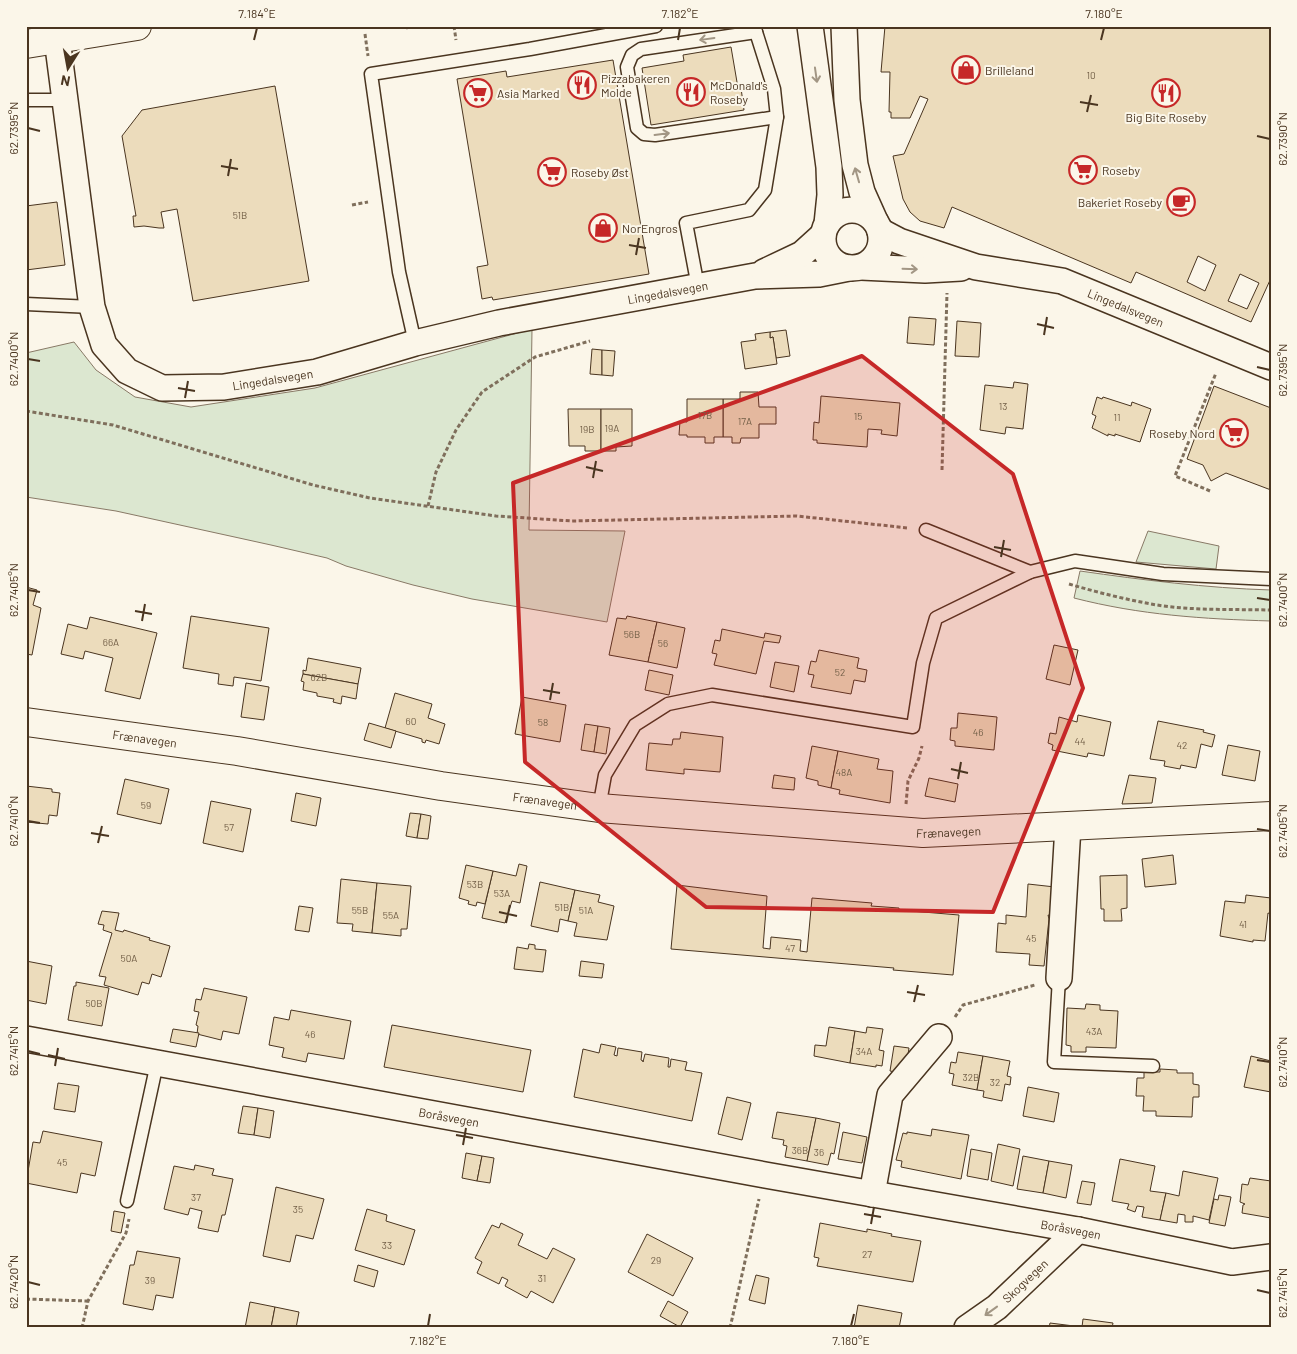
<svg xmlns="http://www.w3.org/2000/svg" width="1297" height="1354" font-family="Barlow,sans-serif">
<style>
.green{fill:#dce7d0;stroke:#887966}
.building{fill:#ecdcbc;stroke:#4a3520;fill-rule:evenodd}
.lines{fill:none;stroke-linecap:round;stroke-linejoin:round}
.lane-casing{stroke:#4a3520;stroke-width:15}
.street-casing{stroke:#4a3520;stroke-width:28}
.primary-casing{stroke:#4a3520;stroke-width:30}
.highway-casing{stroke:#4a3520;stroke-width:30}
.path{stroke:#7f6f5c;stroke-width:3;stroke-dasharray:4 2.5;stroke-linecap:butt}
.lane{stroke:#fbf6e9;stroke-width:12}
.street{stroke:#fbf6e9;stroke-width:25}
.primary{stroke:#fbf6e9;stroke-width:28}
.highway{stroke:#fbf6e9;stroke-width:28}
.oneway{stroke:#a29684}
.marked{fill:#c62828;fill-opacity:0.2;stroke:#c62828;stroke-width:4;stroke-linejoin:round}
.ticks{fill:none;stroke:#4a3520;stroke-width:2}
.labels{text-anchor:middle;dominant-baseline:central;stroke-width:4;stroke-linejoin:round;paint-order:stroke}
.number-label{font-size:10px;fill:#725f47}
.poi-label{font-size:12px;fill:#4a3520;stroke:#fbf6e9;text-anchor:start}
.street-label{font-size:12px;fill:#4a3520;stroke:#fbf6e9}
.neatline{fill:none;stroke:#4a3520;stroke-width:2}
.ticks-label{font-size:12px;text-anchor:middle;fill:#4a3520}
</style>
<rect width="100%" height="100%" fill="#fbf6e9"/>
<g class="green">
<path d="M532,329l-3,201 96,1 -18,91 -135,-23 -59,-14 -67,-19 -19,-8 -56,-13 -155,-34 -90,-14v-144l48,-11 22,28 39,27 56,10 124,-19z"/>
<path d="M1148,531l71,15 -3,23 -80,-7z"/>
<path d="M1080,571c63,9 126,17 191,19v31c-68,-2 -131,-6 -197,-23z"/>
</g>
<g class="building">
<path d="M885,26h386v252l-20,44 -115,-50 -5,11 -179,-76 -8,21 -24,-7 -10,-9 -7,-13 -10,-43 11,-2 24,-55 -8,-3 -10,22h-19v-6h-2l1,-40h-9zM1198,256l18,9 -11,26 -18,-9zM1240,274l19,9 -12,26 -19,-8z"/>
<path d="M731,47l7,41h3l3,22 -93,15 -9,-57 42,-7 -1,-6z"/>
<path d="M613,60l36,214 -156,26 -1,-3 -10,2 -5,-32 11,-2 -31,-186 49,-8 1,6z"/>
<path d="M275,86l34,195 -116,20 -16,-92 -16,3 3,16h-5l-15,-2 -10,1 -1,-11h3l-14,-80 20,-26z"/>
<path d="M57,202l8,63 -39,5v-64z"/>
<path d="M909,317l27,2 -2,26 -27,-2z"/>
<path d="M957,321l24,2 -2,34 -24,-1z"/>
<path d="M786,330l4,26 -14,2 -3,-21 -3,1v-6z"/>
<path d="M770,332v6l3,-1 4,27 -32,5 -4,-27 15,-2 -1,-6z"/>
<path d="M592,349l10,1v25l-12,-1z"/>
<path d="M602,350l13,1 -2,25 -11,-1z"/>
<path d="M1014,382l14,2 -5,45 -17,-2 -1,7 -25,-4 5,-45 28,3z"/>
<path d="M1214,386l57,22v82l-45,-17 -15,8 -8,-16 -16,-6z"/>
<path d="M740,392h18l1,15h17v17h-17v14h-18l-1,5h-8v-6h-9v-38h17z"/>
<path d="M821,396l79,7 -3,33 -16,-2 1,-4 -14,-1 -1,18 -50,-4v-3h-4l1,-18 5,1z"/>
<path d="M1097,397l5,2 1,-2 28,9 1,-4 19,7 -11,33 -25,-8v2l-7,-2v2l-16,-8 4,-12 -4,-2z"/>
<path d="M687,399h36v38h-9v6h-9v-6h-18v-2h-8l1,-14 7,1z"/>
<path d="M568,409h33v42h-16v-5h-16z"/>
<path d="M601,409h31v37l-16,1v4h-15z"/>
<path d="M26,587l11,3 -4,15 8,3 -9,47 -6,-1z"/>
<path d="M191,616l78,12 -8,53 -27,-4 -1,9 -15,-2 1,-10 -36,-6z"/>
<path d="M627,616l30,6 -9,40 -39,-7 8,-37 9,1z"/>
<path d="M90,617l67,16 -17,66 -35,-8 8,-33 -28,-7 -2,8 -22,-5 7,-30 19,5z"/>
<path d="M657,622l28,6 -8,40 -29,-6z"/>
<path d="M722,629l42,9 1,-5 16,3 -2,7 -15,-2 -8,33 -42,-9 3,-11 -5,-1 3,-13 5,1z"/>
<path d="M1054,645l24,5 -8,35 -24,-6z"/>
<path d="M819,650l40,8 -2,10 10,2 -2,12 -11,-2 -3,14 -40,-7 3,-12 -6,-1 3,-13 5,1z"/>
<path d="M308,658l53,10 -3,16 -55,-10v-4l3,1z"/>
<path d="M775,662l24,4 -5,26 -24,-5z"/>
<path d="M649,670l24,5 -4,20 -24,-5z"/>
<path d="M303,674l55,10 -2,15 -14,-3 -1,8 -8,-2 1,-3 -17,-3v-3l-14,-3 1,-8 -3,-1z"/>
<path d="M246,683l23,4 -5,33 -23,-3z"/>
<path d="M395,693l37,11 -4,14 17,6 -6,20 -13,-4 -1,3 -3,-1v-3l-37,-11z"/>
<path d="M522,697l44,8 -6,37 -45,-8z"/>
<path d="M958,713l39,4 -3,33 -39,-4v-5l-5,-1 1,-12h6z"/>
<path d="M1078,715l33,7 -7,34 -16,-3 -1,4 -35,-7 1,-5 -5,-2 2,-10 6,1 3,-17 18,5z"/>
<path d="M1158,721l46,9 -1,2 12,3 -3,12 -11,-3 -5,24 -15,-3 -1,4 -16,-3 1,-5 -15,-2z"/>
<path d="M369,723l27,8 -5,17 -27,-8z"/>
<path d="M585,724l13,2 -4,26 -13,-2z"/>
<path d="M598,726l12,2 -4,26 -12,-2z"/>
<path d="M681,732l42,5 -3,35 -36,-3v5l-38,-4 3,-27 23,2 1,-6h7z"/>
<path d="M1228,745l32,6 -5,30 -33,-6z"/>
<path d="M812,746l26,5 -7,37 -13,-3v-4l-12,-3z"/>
<path d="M838,751l41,8 -2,10 16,2 -3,32 -51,-9 1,-4 -9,-2z"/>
<path d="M774,775l21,3 -1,12 -22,-2z"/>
<path d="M1129,775l27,3 -4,25 -30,1z"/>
<path d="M929,778l29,6 -3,18 -30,-6z"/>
<path d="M125,779l44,10 -8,35 -44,-10z"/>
<path d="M26,786l26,3v3l8,1 -3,23 -8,-1 -1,9 -22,-2z"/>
<path d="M296,793l25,5 -5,28 -25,-5z"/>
<path d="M211,801l40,8 -8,43 -40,-9z"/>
<path d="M410,813l11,1 -4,24 -11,-2z"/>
<path d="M421,814l10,2 -3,23 -11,-1z"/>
<path d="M1173,855l3,29 -31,3 -3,-28z"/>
<path d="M519,864l8,2 -7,37 -8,-2 -7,22 -23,-5 11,-47 23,5z"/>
<path d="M466,865l27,6 -8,33 -8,-2 -1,4 -8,-2 1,-3 -10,-3z"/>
<path d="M1127,875v33l-6,1 1,12h-18v-12h-3l-1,-33z"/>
<path d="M341,879l36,4 -5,50 -20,-2 1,-7 -16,-1z"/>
<path d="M540,882l35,8 -7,31 -8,-2 -2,13 -27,-6z"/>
<path d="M377,883l34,3 -4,43h-6v7l-29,-3z"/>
<path d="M1028,884l27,3 -3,29 -4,-1 1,4 -5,47 -15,-1 1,-11 -34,-2 2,-29 8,1v-9l20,2z"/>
<path d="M677,885l90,11 -4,52 7,1 1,-12 30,3 -1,11 7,1 5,-54 60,5 -1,3 28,2v2l60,5 -6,60 -60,-5 1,-2 -223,-19z"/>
<path d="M575,890l25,5 -2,7 16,4 -7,34 -33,-4 3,-13 -9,-2z"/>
<path d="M1246,895l25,3v16l-3,-1 -3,28 -12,-1v2l-33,-6 5,-35 20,2z"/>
<path d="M299,906l14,2 -4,24 -14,-2z"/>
<path d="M102,911l17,2 -4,17 8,2 1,-2 26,8 -1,2 21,6 -9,31 -9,-3 -3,10 -7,-2 -4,13 -34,-10 2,-8 -7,-1 13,-43 -9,-3 1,-5 -6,-1z"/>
<path d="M529,944l6,1v4l11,1 -3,22 -29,-3 3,-22 11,2z"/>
<path d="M26,961l26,5 -6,38 -20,-4z"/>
<path d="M581,961l23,3 -2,14 -23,-2z"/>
<path d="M76,982l33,6 -7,38 -34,-6 6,-34h2z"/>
<path d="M204,988l43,9 -8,37 -16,-3 -2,9 -24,-6 1,-8 -2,-1 3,-13 -5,-1 2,-12 5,1z"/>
<path d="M1086,1004l14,1v5l18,1 -2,37 -30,-1v5h-15v-6l-5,-1 1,-37 18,1z"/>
<path d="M291,1010l60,11 -7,38 -36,-6 -2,9 -24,-5 2,-9 -15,-3 5,-28 15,3z"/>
<path d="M392,1025l139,25 -8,42 -139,-25z"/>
<path d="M829,1027l26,4 -5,32 -36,-7 1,-11 11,1z"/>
<path d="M867,1027l16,2 -4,21 5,1 -2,15 -6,-1v2l-26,-4 5,-32 11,2z"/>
<path d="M173,1029l26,4 -3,14 -26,-5z"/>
<path d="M601,1044l15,3 -2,8 3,1 1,-8 24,4 -1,8 2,1v1l2,-8 24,4 -1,9h2l1,-8 16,3 -2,8 17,3 -10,48 -118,-24 9,-48 16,4z"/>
<path d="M894,1046l15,2 -4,26 -15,-3z"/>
<path d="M958,1052l25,4 -6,34 -25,-5 2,-11 -5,-1 2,-11 5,1z"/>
<path d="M983,1056l27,5 -3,15 4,1 -1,8 -5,-1 -3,17 -19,-4 1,-6 -7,-1z"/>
<path d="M1251,1056l20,5v31l-27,-5z"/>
<path d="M1160,1069l17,1v3h16v11l6,1v12h-6l-1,20 -36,-1v-5h-13l1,-15h-8l1,-18h7v-6h16z"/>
<path d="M58,1083l21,3 -4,26 -21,-3z"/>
<path d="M1028,1087l31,6 -5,29 -31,-6z"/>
<path d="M727,1097l24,6 -9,37 -24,-6z"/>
<path d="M243,1106l15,2 -4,27 -16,-2z"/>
<path d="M258,1108l16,3 -4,27 -16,-3z"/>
<path d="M777,1112l39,6 -9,43 -22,-4 2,-11 -4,-1 1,-5 -12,-2z"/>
<path d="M816,1118l24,5 -6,31 -3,-1 -3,12 -21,-4z"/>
<path d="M932,1129l37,6 -8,44 -60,-12 1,-6 -6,-1 7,-27 4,1v-2l24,4z"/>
<path d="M43,1131l59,11 -7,34 -14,-3 -4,20 -51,-10 7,-41 7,1z"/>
<path d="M843,1132l24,5 -5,26 -24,-4z"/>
<path d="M998,1144l22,5 -7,37 -22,-5z"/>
<path d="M971,1149l21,4 -4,27 -21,-4z"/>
<path d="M466,1153l16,3 -5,25 -15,-3z"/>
<path d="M482,1156l12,2 -4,25 -13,-2z"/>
<path d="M1023,1156l26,5 -6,32 -26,-4z"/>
<path d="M1120,1159l35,7 -5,25 16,2 -6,27 -18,-3 2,-10 -7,-1 -2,6 -8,-3 2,-5 -17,-3z"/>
<path d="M1049,1161l23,4 -6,33 -23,-5z"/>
<path d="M195,1165l19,4 -2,6 21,4 -8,36h-3l-4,17 -20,-4 4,-17 -12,-3 -2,7 -24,-6 10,-43 20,4z"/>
<path d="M1183,1171l35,7 -9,42 -16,-4v6h-8v-7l-7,-1 -1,9 -17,-3 6,-27 13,3z"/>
<path d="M1250,1178l21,3v37l-29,-5 1,-8 2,-1 -5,-2 2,-18 6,1z"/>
<path d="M1082,1181l13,2 -4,22 -14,-2z"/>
<path d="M276,1187l48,12 -11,40 -17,-4 -6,27 -27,-6z"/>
<path d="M1219,1195l12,2 -6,29 -16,-3 5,-24 4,1z"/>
<path d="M367,1209l20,6 -1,6 29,9 -11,35 -49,-15z"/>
<path d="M114,1211l11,2 -4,20 -10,-2z"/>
<path d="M501,1223l22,11 -5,11 29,14 6,-11 22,11 -22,44 -22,-12 -4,7 -22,-12 3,-6 -6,-3 -3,7 -22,-11 5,-11 -7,-4 17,-33 7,3z"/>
<path d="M820,1223l47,9v-3l25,5 -1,2 30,5 -8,41 -96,-16 2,-8 -5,-1z"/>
<path d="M647,1234l46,24 -20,38 -45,-24z"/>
<path d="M137,1251l43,7 -7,40 -17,-3 -3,15 -30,-6 7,-39h4z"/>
<path d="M358,1265l20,6 -4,16 -20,-6z"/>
<path d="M756,1275l13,3 -4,26 -16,-4z"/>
<path d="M668,1301l20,11 -8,15 -20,-11z"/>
<path d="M250,1302l25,5 -4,21h-26z"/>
<path d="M858,1305l44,8 -3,15h-45z"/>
<path d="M275,1307l24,5 -3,16h-25z"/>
<path d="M1083,1319l30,4 -1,5h-63l1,-5 32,4z"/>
</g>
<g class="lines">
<defs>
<g id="lane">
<path d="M756,32l-115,17 -9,6 -5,12 10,61 7,6 11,1 122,-18"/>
<path d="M26,100h39"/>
<path d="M698,287l-12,-64 63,-13 16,-20 12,-73 -3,-28 -18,-57 -7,-5"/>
<path d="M26,304l66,3"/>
<path d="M415,343l-16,-71 -28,-198 159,-25 126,-23"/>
<path d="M926,530l104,42"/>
<path d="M599,808l6,-33 30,-50 33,-21 44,-9 201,32 10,-64 13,-45 94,-46 45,-11 88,13 108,5"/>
<path d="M1059,978l-5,84 99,4"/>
<path d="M127,1201l30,-138"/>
</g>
<g id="street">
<path d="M810,26l19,141 1,28 -3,29"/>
<path d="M844,26l3,74 8,65 7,27 13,29"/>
<path id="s1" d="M57,39l35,268 12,38 23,26 35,17 62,-1 93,-15 98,-29 84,-20 256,-47 64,-2 30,-6"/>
<circle cx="852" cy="239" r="29"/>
<path id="s2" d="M880,231l19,10 77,26 86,14 209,86"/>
<path d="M861,267l64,3 36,-2"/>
<path d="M764,272l38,-18 21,-19"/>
<path d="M1059,978l9,-152"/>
<path id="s3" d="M26,1039l739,136 313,55 154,32 39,-5"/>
<path d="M872,1194l18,-99 49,-58"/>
<path id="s4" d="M967,1328l30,-21 81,-77"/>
</g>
<g id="primary">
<path id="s5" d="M26,722l211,29 204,35 158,22 324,25 348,-17"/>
</g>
<path id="highway" d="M26,44l111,-18"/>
</defs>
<use href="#lane" class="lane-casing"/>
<use href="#street" class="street-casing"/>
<use href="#primary" class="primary-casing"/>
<use href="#highway" class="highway-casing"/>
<g class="path">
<path d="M407,26l1,3"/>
<path d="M454,26l2,14"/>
<path d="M365,34l3,22"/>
<path d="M352,205l16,-3"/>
<path d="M26,411l87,14 200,60 57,13 126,18 76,5 225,-5 111,12"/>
<path d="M942,470l5,-177"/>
<path d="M1210,491l-35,-15 41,-103"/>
<path d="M428,506l8,-34 20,-42 26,-38 53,-35 55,-16"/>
<path d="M1069,584c27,8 55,15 82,20 39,7 80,5 120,6"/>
<path d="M906,804l2,-23 11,-23 3,-12"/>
<path d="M955,1017l8,-12 72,-20"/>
<path d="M26,1299l62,2"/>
<path d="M82,1328l6,-27 38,-68 3,-14"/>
<path d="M730,1328l29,-129"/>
</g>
<use href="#lane" class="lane"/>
<use href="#street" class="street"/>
<use href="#primary" class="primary"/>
<use href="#highway" class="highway"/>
</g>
<defs><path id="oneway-shaft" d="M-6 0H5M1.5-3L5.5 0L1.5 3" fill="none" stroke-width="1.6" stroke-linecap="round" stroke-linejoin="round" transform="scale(1.25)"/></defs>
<g class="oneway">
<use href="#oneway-shaft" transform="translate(707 39) rotate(172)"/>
<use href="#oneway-shaft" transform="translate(816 75) rotate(82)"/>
<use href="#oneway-shaft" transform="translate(662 134) rotate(-7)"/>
<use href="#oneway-shaft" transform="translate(857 175) rotate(-106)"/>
<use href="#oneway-shaft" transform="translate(910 269) rotate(2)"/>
<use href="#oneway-shaft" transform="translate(991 1311) rotate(144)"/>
</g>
<path class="marked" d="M862,356l151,118 70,214 -90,224 -287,-5 -181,-145 -12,-279z"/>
<path class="ticks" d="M254,40l3,-12M678,40l2,-12M1101,40l3,-12M1080,102l18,3M1087,112l4,-17M28,128l12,3M1257,136l13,3M221,166l17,3M228,176l3,-17M629,245l17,3M636,255l3,-17M1037,324l17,4M1044,335l3,-18M28,359l12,2M1257,367l13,3M178,388l17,3M185,398l3,-17M586,467l17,4M593,478l3,-17M994,547l17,3M1001,557l3,-17M28,590l12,2M1257,598l13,2M135,611l17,3M142,621l3,-17M543,690l17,3M550,700l3,-17M951,769l17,4M958,779l3,-17M28,821l12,2M1257,829l13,2M91,833l18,3M98,843l4,-17M499,912l18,4M506,923l4,-18M907,992l18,3M914,1002l4,-17M28,1051l12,3M48,1055l17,4M1257,1060l13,2M55,1066l3,-18M456,1135l17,3M463,1145l3,-17M864,1214l17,3M871,1224l3,-17M28,1282l12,3M1257,1290l13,3M428,1326l2,-12M851,1326l3,-12"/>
<defs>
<symbol id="shop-ring" viewBox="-11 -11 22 22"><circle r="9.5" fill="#fbf6e9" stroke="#c62828" stroke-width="1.5"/><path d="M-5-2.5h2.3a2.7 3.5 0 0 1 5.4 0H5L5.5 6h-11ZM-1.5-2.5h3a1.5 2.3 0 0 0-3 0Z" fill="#c62828"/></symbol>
<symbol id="restaurant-ring" viewBox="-11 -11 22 22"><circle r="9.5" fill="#fbf6e9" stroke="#c62828" stroke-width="1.5"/><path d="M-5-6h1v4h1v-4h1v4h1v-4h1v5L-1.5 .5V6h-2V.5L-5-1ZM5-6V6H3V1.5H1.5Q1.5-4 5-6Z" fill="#c62828"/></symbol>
<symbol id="supermarket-ring" viewBox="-11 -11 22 22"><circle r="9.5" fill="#fbf6e9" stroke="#c62828" stroke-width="1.5"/><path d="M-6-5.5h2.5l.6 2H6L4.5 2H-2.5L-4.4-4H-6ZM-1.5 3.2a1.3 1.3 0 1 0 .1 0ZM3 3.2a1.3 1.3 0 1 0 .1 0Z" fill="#c62828"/></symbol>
<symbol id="cafe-ring" viewBox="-11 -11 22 22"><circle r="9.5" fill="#fbf6e9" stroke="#c62828" stroke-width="1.5"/><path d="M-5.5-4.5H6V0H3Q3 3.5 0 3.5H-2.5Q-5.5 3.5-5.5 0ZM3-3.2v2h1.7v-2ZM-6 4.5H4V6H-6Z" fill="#c62828"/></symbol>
</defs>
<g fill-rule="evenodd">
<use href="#shop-ring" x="950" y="54" width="32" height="32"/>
<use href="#restaurant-ring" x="566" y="69" width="32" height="32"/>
<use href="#restaurant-ring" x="675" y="76" width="32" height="32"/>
<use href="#supermarket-ring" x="462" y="77" width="32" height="32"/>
<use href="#restaurant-ring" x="1150" y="77" width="32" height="32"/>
<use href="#supermarket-ring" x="1067" y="154" width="32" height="32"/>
<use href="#supermarket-ring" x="536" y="156" width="32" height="32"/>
<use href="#cafe-ring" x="1165" y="186" width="32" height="32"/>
<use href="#shop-ring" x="587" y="212" width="32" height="32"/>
<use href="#supermarket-ring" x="1218" y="417" width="32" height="32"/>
</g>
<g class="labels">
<g class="number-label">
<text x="1091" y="75">10</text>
<text x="240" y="215">51B</text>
<text x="1003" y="406">13</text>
<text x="705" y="415">17B</text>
<text x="858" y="416">15</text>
<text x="1117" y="417">11</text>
<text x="745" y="421">17A</text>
<text x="612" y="428">19A</text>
<text x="587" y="429">19B</text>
<text x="632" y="634">56B</text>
<text x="111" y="642">66A</text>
<text x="663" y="643">56</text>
<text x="840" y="672">52</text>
<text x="319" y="677">62B</text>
<text x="411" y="721">60</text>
<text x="543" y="722">58</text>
<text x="978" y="732">46</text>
<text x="1080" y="741">44</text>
<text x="1182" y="745">42</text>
<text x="844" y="772">48A</text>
<text x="146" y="805">59</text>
<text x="229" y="827">57</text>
<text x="475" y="884">53B</text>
<text x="502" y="893">53A</text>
<text x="562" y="907">51B</text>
<text x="360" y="910">55B</text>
<text x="586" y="910">51A</text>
<text x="391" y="915">55A</text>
<text x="1243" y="924">41</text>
<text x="1031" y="938">45</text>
<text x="790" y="948">47</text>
<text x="129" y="958">50A</text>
<text x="94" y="1003">50B</text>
<text x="1094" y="1031">43A</text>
<text x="310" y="1034">46</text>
<text x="864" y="1051">34A</text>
<text x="971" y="1077">32B</text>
<text x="995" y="1082">32</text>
<text x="800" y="1150">36B</text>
<text x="819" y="1152">36</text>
<text x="62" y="1162">45</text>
<text x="196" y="1197">37</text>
<text x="298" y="1209">35</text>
<text x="387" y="1245">33</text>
<text x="867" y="1254">27</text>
<text x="656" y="1260">29</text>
<text x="542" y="1278">31</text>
<text x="150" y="1280">39</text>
</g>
<g class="poi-label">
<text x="985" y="70">Brilleland</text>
<text x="601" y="78">Pizzabakeren<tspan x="601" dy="14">Molde</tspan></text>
<text x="710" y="85">McDonald's<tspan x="710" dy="14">Roseby</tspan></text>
<text x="497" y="93">Asia Marked</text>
<text x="1166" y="117" text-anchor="middle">Big Bite Roseby</text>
<text x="1102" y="170">Roseby</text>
<text x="571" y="172">Roseby Øst</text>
<text x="1162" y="202" text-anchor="end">Bakeriet Roseby</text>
<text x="622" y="228">NorEngros</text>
<text x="1215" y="433" text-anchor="end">Roseby Nord</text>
</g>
<g class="street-label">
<text stroke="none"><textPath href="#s1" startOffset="900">Lingedalsvegen</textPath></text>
<text stroke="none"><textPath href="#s2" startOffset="259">Lingedalsvegen</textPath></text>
<text stroke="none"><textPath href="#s1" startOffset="495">Lingedalsvegen</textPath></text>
<text stroke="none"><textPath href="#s5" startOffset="120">Frænavegen</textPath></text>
<text stroke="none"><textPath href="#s5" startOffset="525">Frænavegen</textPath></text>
<text stroke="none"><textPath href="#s5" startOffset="930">Frænavegen</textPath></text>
<text stroke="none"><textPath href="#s3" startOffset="430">Boråsvegen</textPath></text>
<text stroke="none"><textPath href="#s3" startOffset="1062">Boråsvegen</textPath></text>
<text stroke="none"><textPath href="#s4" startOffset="75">Skogvegen</textPath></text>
</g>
</g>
<rect width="1297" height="1354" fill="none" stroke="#fbf6e9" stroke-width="55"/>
<g transform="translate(68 68) rotate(191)" stroke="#fbf6e9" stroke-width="4" paint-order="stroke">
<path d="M0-4L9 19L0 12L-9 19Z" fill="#4a3520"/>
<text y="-8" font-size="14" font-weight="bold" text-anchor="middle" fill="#4a3520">N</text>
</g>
<rect x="28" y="28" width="1242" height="1298" class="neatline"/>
<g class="ticks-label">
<text x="257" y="18">7.184°E</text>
<text x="680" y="18">7.182°E</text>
<text x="1104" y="18">7.180°E</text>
<text transform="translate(14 128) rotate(-90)" y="4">62.7395°N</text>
<text transform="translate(1283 139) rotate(-90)" y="4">62.7390°N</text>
<text transform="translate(14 359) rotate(-90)" y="4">62.7400°N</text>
<text transform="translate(1283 370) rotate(-90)" y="4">62.7395°N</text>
<text transform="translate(14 590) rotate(-90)" y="4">62.7405°N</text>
<text transform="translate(1283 600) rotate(-90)" y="4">62.7400°N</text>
<text transform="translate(14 821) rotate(-90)" y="4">62.7410°N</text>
<text transform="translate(1283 831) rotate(-90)" y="4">62.7405°N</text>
<text transform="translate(14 1051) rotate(-90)" y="4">62.7415°N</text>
<text transform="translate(1283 1062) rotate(-90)" y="4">62.7410°N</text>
<text transform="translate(14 1282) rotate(-90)" y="4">62.7420°N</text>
<text transform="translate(1283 1293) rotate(-90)" y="4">62.7415°N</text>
<text x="428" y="1345">7.182°E</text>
<text x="851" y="1345">7.180°E</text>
</g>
</svg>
